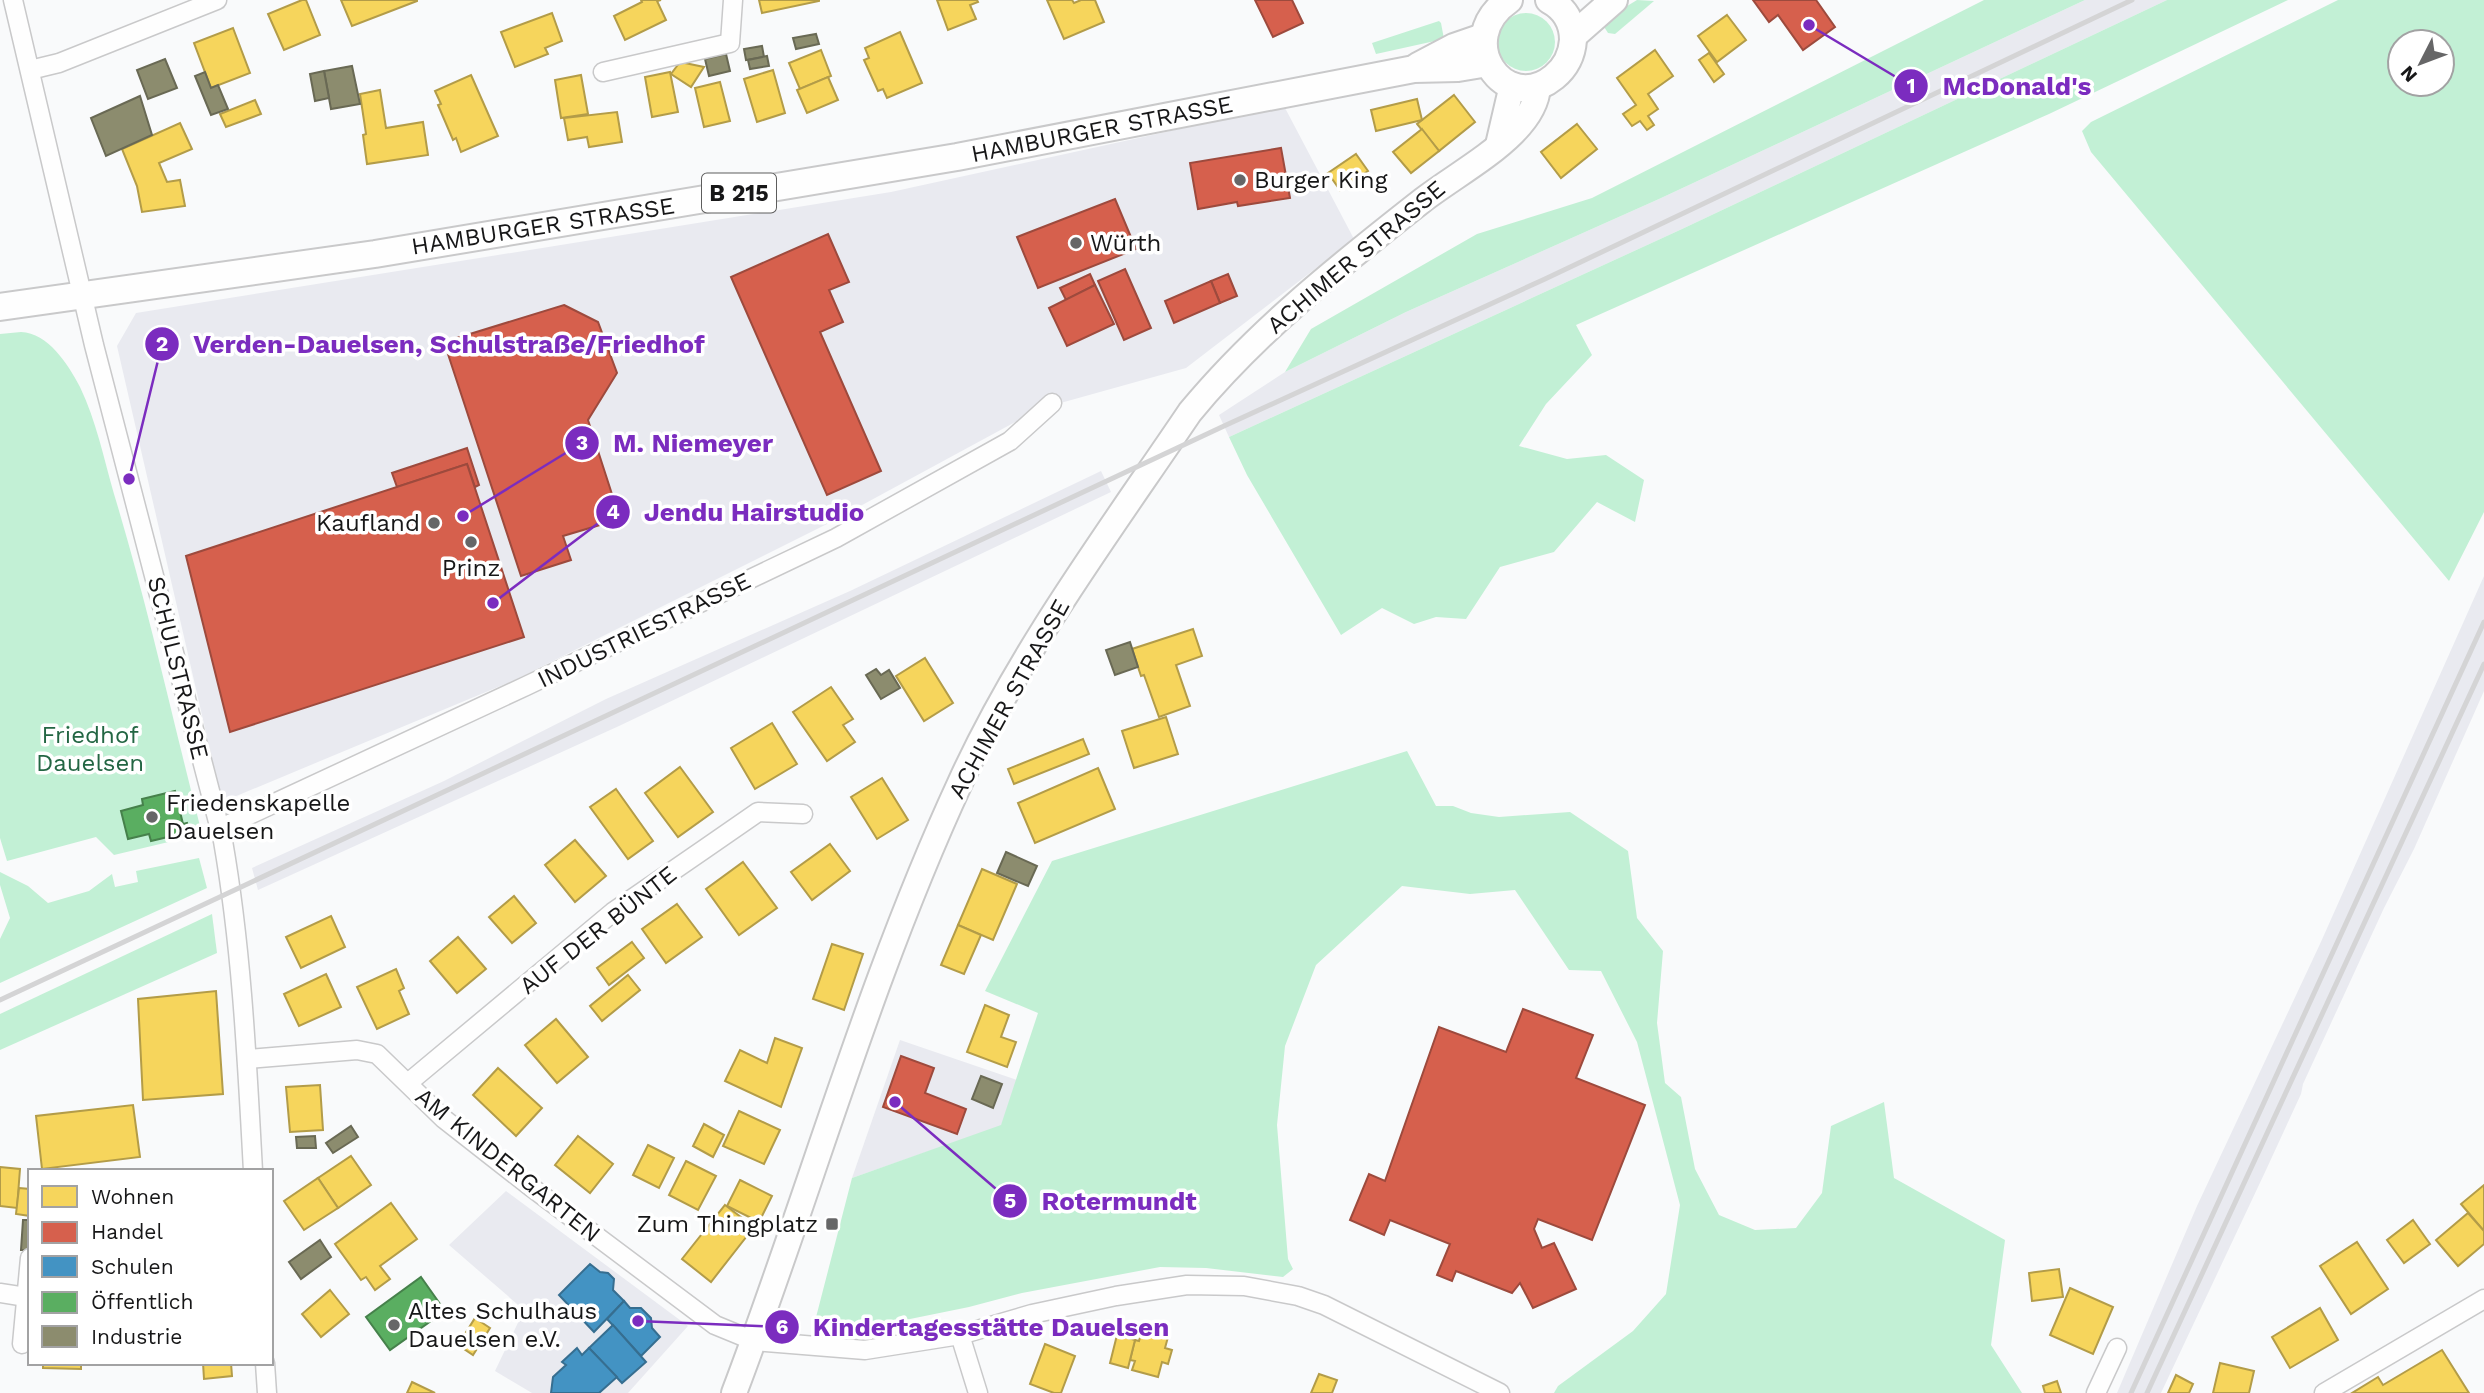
<svg xmlns="http://www.w3.org/2000/svg" width="2484" height="1393" font-family="'Work Sans',sans-serif">
<style>
.built{fill:#e9eaf0}
.green{fill:#c2f0d5;fill-rule:evenodd}
.homes{fill:#f6d55c;stroke:#b39c48;stroke-width:2}
.shops{fill:#d6604d;stroke:#9d4a3d;stroke-width:2}
.schools{fill:#4393c3;stroke:#366e90;stroke-width:2}
.public{fill:#5aae61;stroke:#46814b;stroke-width:2}
.industry{fill:#8c8c6e;stroke:#696954;stroke-width:2}
.lines{fill:none;stroke-linecap:round;stroke-linejoin:round}
.street-casing{stroke:#c9c9ca;stroke-width:21}
.secondary-casing{stroke:#c9c9ca;stroke-width:28}
.primary-casing{stroke:#c9c9ca;stroke-width:30}
.street{stroke:#fefefe;stroke-width:18}
.secondary{stroke:#fefefe;stroke-width:24}
.primary{stroke:#fefefe;stroke-width:26}
.rail{stroke:#d4d4d5;stroke-width:5}
.poi-dot{fill:#666667;stroke:#fff;stroke-width:2.5}
.labels{text-anchor:middle;dominant-baseline:central;stroke-width:7;stroke-linejoin:round;paint-order:stroke}
.shield{fill:#fff;stroke:#5d5d5d;stroke-width:2}
.shield-label{font-size:23px;font-weight:bold;fill:#171718}
.street-label{font-size:24px;fill:#171718;stroke:#fff}
.poi-label{font-size:24px;fill:#171718;stroke:#fff;text-anchor:start}
.park-label{font-size:24px;fill:#236643;stroke:#fff}
.leader{fill:none;stroke:#7b2cbf;stroke-width:2.5}
.callout-dot{fill:#7b2cbf;stroke:#fff;stroke-width:2.5}
.mark-label{font-size:21px;text-anchor:middle;font-weight:bold;fill:#fff}
.callout-label{font-size:26px;text-anchor:middle;font-weight:bold;fill:#7b2cbf;stroke:#fff;stroke-width:7;stroke-linejoin:round;paint-order:stroke}
</style>
<rect width="100%" height="100%" fill="#f9fafb"/>
<g class="built">
<path d="M2085,0h82l-485,229 -453,208 -10,-22 66,-43 121,-60 253,-113z"/>
<path d="M1284,106l70,133 -168,129 -147,41 -210,114 -312,156 -295,123 -105,-456 19,-33 755,-121z"/>
<path d="M1101,471l10,21 -492,234 -361,164 -6,-22 192,-87 162,-82 244,-108z"/>
<path d="M2484,576v115l-70,158 -30,59 -81,176 -2,10 -35,76 -105,223h-44l80,-187 123,-262z"/>
<path d="M900,1040l117,40 -16,46 -149,52z"/>
<path d="M506,1191l182,135 -60,67h-96l-37,-22 29,-61 -75,-65z"/>
</g>
<g class="green">
<path d="M1637,0l17,1 -39,33 -7,-1 -7,-11z"/>
<path d="M1984,0h101l-426,199 -253,113 -121,60 26,-43 166,-95 115,-36z"/>
<path d="M2167,0h121l-239,114 -473,211 16,30 -46,49 -27,42 48,13 39,-4 38,25 -9,42 -38,-20 -43,50 -54,15 -34,52 -30,-2 -22,7 -32,-16 -41,27 -94,-160 -18,-38 453,-208z"/>
<path d="M2338,0h146v512l-35,69 -358,-429 -9,-21 9,-9zM2400,42h42v42h-42z"/>
<circle cx="1526" cy="42" r="29"/>
<path d="M1439,21l2,2 3,16 -68,15 -4,-11z"/>
<path d="M21,332c27,1 47,32 59,55 16,33 24,72 34,107 34,112 59,227 88,340l-88,21 -18,-18 -89,24 -7,-23v-504z"/>
<path d="M1407,751l29,55h17l18,7 28,4 71,-5 58,39 9,67 26,33 -6,72 8,60 16,14 14,72 24,46 36,15 41,-2 26,-35 9,-67 53,-24 10,76 111,62 -14,105 31,48h-468l4,-7 75,-55 33,-37 14,-89 -43,-163 -36,-71 -32,-1 -54,-80 -45,4 -68,-8 -86,79 -31,81 -8,79 11,134 5,10 -10,8 -77,-9 -46,-1 -138,26 -53,14 -118,24 -37,-6 38,-147 149,-53 37,-112 -53,-22 67,-130z"/>
<path d="M199,858l8,30 -207,95v-44l10,-21 -10,-33v-13l28,14 20,17 41,-12 23,-17 3,13 23,-5 -2,-11z"/>
<path d="M212,914l5,39 -217,97v-36z"/>
</g>
<g class="homes">
<path d="M302,0h4l14,35 -36,15 -16,-36z"/>
<path d="M341,0h76v1l-65,25z"/>
<path d="M641,0h20l-4,1 9,19 -41,20 -11,-24 28,-14z"/>
<path d="M759,0h60v1l-57,12z"/>
<path d="M937,0h40l1,2 -8,3 6,14 -28,11z"/>
<path d="M1047,0h25l2,3 7,-3h14l9,22 -40,17z"/>
<path d="M552,13l10,28 -17,7 3,6 -33,13 -14,-35z"/>
<path d="M1727,15l19,25 -29,22 -19,-26z"/>
<path d="M233,28l17,45 -39,15 -17,-45z"/>
<path d="M900,32l22,51 -35,15 -4,-9 -5,2 -14,-31 5,-2 -4,-10z"/>
<path d="M821,50l10,26 -31,13 -11,-26z"/>
<path d="M1655,50l18,26 -25,18 10,15 -10,7 6,9 -7,5 -7,-9 -8,5 -9,-12 13,-9 -19,-27z"/>
<path d="M1709,53l15,21 -10,8 -15,-22z"/>
<path d="M680,62l24,5 -13,20 -20,-13z"/>
<path d="M773,70l12,43 -28,9 -13,-43z"/>
<path d="M670,72l8,40 -26,5 -7,-40z"/>
<path d="M471,75l27,61 -37,16 -5,-14 -3,2 -15,-35 3,-1 -6,-13z"/>
<path d="M581,75l7,39 -27,4 -6,-38z"/>
<path d="M828,77l10,23 -31,13 -10,-23z"/>
<path d="M720,82l10,39 -26,6 -9,-39z"/>
<path d="M380,90l6,38 37,-6 5,33 -61,9 -4,-29 3,-1 -6,-40z"/>
<path d="M1454,95l21,27 -36,29 -22,-27z"/>
<path d="M1417,99l5,21 -46,11 -5,-21z"/>
<path d="M255,100l6,14 -35,13 -6,-13z"/>
<path d="M617,112l5,30 -33,5 -2,-10 -19,3 -4,-22z"/>
<path d="M180,123l12,26 -33,14 8,19 13,-2 5,26 -43,6 -5,-26 -15,-37z"/>
<path d="M1577,124l20,25 -36,29 -20,-26z"/>
<path d="M1422,129l17,22 -28,22 -18,-21z"/>
<path d="M1356,154l12,17 -28,19 -12,-17z"/>
<path d="M1193,629l9,27 -26,9 14,41 -31,11 -15,-42 -3,1 -9,-27z"/>
<path d="M925,658l28,45 -29,18 -28,-45z"/>
<path d="M831,687l22,32 -10,6 12,17 -28,19 -34,-49z"/>
<path d="M1166,717l12,37 -44,14 -12,-37z"/>
<path d="M772,723l25,41 -42,25 -24,-41z"/>
<path d="M1083,739l6,15 -75,30 -6,-15z"/>
<path d="M680,767l33,45 -35,25 -33,-44z"/>
<path d="M1098,768l17,41 -80,34 -17,-40z"/>
<path d="M882,778l26,42 -31,19 -26,-42z"/>
<path d="M616,789l37,52 -25,18 -38,-52z"/>
<path d="M575,840l31,36 -31,26 -30,-37z"/>
<path d="M830,844l20,27 -38,29 -21,-28z"/>
<path d="M743,862l34,46 -38,27 -33,-46z"/>
<path d="M982,869l35,15 -24,56 -35,-15z"/>
<path d="M514,896l22,27 -24,20 -23,-26z"/>
<path d="M677,904l25,33 -36,26 -24,-34z"/>
<path d="M331,916l14,31 -44,21 -15,-31z"/>
<path d="M958,925l23,10 -17,39 -23,-9z"/>
<path d="M458,937l28,32 -29,24 -27,-32z"/>
<path d="M632,942l12,16 -35,27 -12,-17z"/>
<path d="M832,944l31,10 -19,56 -31,-11z"/>
<path d="M396,969l8,19 -5,3 10,23 -32,15 -20,-42z"/>
<path d="M326,974l15,33 -42,19 -15,-32z"/>
<path d="M628,975l12,15 -38,31 -12,-15z"/>
<path d="M216,991l7,103 -80,6 -5,-101z"/>
<path d="M985,1005l24,10 -8,22 15,5 -9,25 -40,-15z"/>
<path d="M556,1019l32,38 -31,26 -32,-38z"/>
<path d="M775,1038l27,10 -21,59 -56,-26 15,-31 27,13z"/>
<path d="M498,1068l44,40 -26,28 -43,-41z"/>
<path d="M320,1085l3,45 -33,2 -4,-45z"/>
<path d="M133,1105l7,52 -98,12 -6,-53z"/>
<path d="M739,1111l41,19 -16,34 -41,-18z"/>
<path d="M704,1124l20,11 -11,22 -20,-11z"/>
<path d="M578,1136l35,28 -23,29 -35,-28z"/>
<path d="M648,1145l26,13 -15,30 -26,-13z"/>
<path d="M351,1156l20,29 -33,23 -20,-30z"/>
<path d="M686,1161l30,15 -18,34 -29,-15z"/>
<path d="M0,1167l20,2 -3,39 -17,-2z"/>
<path d="M318,1178l20,30 -34,22 -20,-29z"/>
<path d="M740,1180l32,16 -13,26 -32,-16z"/>
<path d="M2484,1185v46l-23,-27z"/>
<path d="M19,1188l11,1v27l-14,-2z"/>
<path d="M391,1203l26,36 -37,27 10,13 -15,11 -9,-13 -5,3 -26,-36z"/>
<path d="M725,1205l29,22 -43,55 -29,-23z"/>
<path d="M2468,1213l16,18v13l-26,22 -22,-26z"/>
<path d="M2413,1220l17,24 -26,19 -17,-23z"/>
<path d="M2357,1242l31,47 -37,25 -31,-48z"/>
<path d="M2059,1269l4,28 -31,4 -3,-28z"/>
<path d="M2070,1288l43,19 -20,47 -43,-19z"/>
<path d="M330,1290l19,24 -28,23 -19,-23z"/>
<path d="M2320,1308l18,32 -48,28 -18,-31z"/>
<path d="M475,1318l15,10 -17,27 -15,-10z"/>
<path d="M1142,1331l26,6 -3,11 7,2 -4,14 -6,-2 -4,15 -26,-7 3,-9 -5,-1 5,-20 4,1z"/>
<path d="M1117,1335l18,5 -7,28 -18,-5z"/>
<path d="M1045,1344l30,12 -14,37h-7l-24,-9z"/>
<path d="M2442,1350l27,43h-117l26,-16 5,8z"/>
<path d="M43,1363h38v6l-38,-1z"/>
<path d="M203,1363h28l1,13 -28,3z"/>
<path d="M2220,1363l34,8 -5,22h-36z"/>
<path d="M1319,1374l18,6 -5,13h-21z"/>
<path d="M2176,1375l17,9 -4,9h-21z"/>
<path d="M2057,1381l4,12h-16l-2,-7z"/>
<path d="M412,1382l23,11h-28z"/>
</g>
<g class="shops">
<path d="M1255,0h37l11,23 -30,14z"/>
<path d="M1753,0h63l19,27 -32,23 -25,-35 -9,7z"/>
<path d="M1281,148l9,50 -52,8 -1,-4 -39,7 -8,-46z"/>
<path d="M1115,199l21,50 -98,39 -21,-51z"/>
<path d="M828,234l21,48 -20,8 14,32 -23,10 61,139 -54,24 -96,-218z"/>
<path d="M1125,269l26,59 -27,12 -26,-59z"/>
<path d="M1090,274l5,11 -29,15 -6,-12z"/>
<path d="M1228,274l9,22 -17,7 -9,-22z"/>
<path d="M1211,281l9,22 -46,20 -9,-22z"/>
<path d="M1095,285l19,39 -47,22 -18,-38z"/>
<path d="M564,305l34,17 19,51 -29,47 32,99 -57,17 8,24 -50,16 -77,-234z"/>
<path d="M467,448l12,37 -4,2 -8,-23 -70,23 -5,-14z"/>
<path d="M467,464l57,173 -294,95 -44,-176z"/>
<path d="M1523,1009l70,26 -17,43 69,27 -53,135 -54,-21 -4,10 8,19 12,-5 22,46 -43,19 -13,-25 -8,10 -56,-22 -4,10 -15,-6 13,-31 -60,-24 -6,15 -34,-15 19,-46 16,7 54,-154 67,25z"/>
<path d="M901,1056l33,12 -9,25 41,16 -9,25 -74,-27z"/>
</g>
<g class="schools">
<path d="M590,1264l10,8 8,1 6,6 -1,11 11,11 -30,31 -35,-37z"/>
<path d="M624,1301l6,7h11l10,10 1,10 8,9 -19,19 -34,-37z"/>
<path d="M613,1325l33,37 -24,21 -33,-35z"/>
<path d="M577,1348l5,7 7,-7 28,29 -18,16h-48l2,-16 13,-12 -4,-3z"/>
</g>
<g class="public">
<path d="M175,791l8,33 4,-1 2,9 -38,9 -2,-7 -21,5 -7,-28 22,-6 -1,-6z"/>
<path d="M421,1277l24,34 -55,39 -24,-33z"/>
</g>
<g class="industry">
<path d="M816,34l3,10 -23,5 -3,-11z"/>
<path d="M762,46l2,11 -18,3 -2,-11z"/>
<path d="M726,54l4,17 -21,5 -4,-17z"/>
<path d="M767,56l2,10 -19,3 -2,-9z"/>
<path d="M165,59l12,29 -29,11 -11,-29z"/>
<path d="M352,66l8,38 -29,5 -7,-38z"/>
<path d="M324,71l5,27 -14,3 -5,-27z"/>
<path d="M205,72l6,16 7,-3 10,24 -17,6 -16,-39z"/>
<path d="M140,96l12,39 -46,21 -15,-38z"/>
<path d="M1130,642l8,25 -23,8 -9,-25z"/>
<path d="M876,669l5,6 8,-5 11,18 -19,11 -15,-24z"/>
<path d="M1006,852l31,14 -9,20 -31,-13z"/>
<path d="M981,1076l21,8 -9,24 -21,-9z"/>
<path d="M351,1126l7,11 -25,16 -7,-10z"/>
<path d="M315,1136l1,12h-19l-1,-11z"/>
<path d="M23,1220h7v30h-9z"/>
<path d="M320,1240l11,17 -30,22 -12,-17z"/>
</g>
<g class="lines">
<defs>
<g id="street">
<path d="M13,0l81,345 129,496c19,109 24,220 30,330"/>
<path d="M30,70l29,-7 158,-63"/>
<path d="M603,72l127,-29 3,-43"/>
<path d="M219,829l307,-143 310,-148 174,-97 42,-38"/>
<path d="M247,1059l110,-9 20,4 67,65 87,68 184,138 39,16 111,9 95,-15 72,-21 84,-18 71,-11 57,1 54,10 26,9 176,88"/>
<path d="M408,1083l205,-171 93,-64 52,-36 45,2"/>
<path d="M0,1293l26,4"/>
<path d="M960,1335l18,58"/>
<path d="M22,1344l8,-86"/>
<path d="M265,1363l2,30"/>
<path d="M2096,1393l21,-45"/>
<path d="M2324,1393l160,-94"/>
</g>
<g id="secondary">
<path d="M1498,145l14,-60"/>
<path d="M734,1393c77,-203 134,-411 226,-610 60,-132 149,-251 230,-371 67,-81 150,-147 233,-212 29,-22 65,-42 90,-67 12,-12 24,-29 25,-46"/>
</g>
<g id="primary">
<path d="M1509,0c-58,40 -4,117 45,77 11,-9 18,-22 19,-37 0,-18 -9,-32 -24,-40"/>
<path d="M1573,36l41,-36"/>
<path d="M1418,66l36,-19 29,-10"/>
<path d="M0,307l375,-53 582,-97 457,-88 44,-1 30,-5"/>
</g>
</defs>
<use href="#street" class="street-casing"/>
<use href="#secondary" class="secondary-casing"/>
<use href="#primary" class="primary-casing"/>
<use href="#street" class="street"/>
<use href="#secondary" class="secondary"/>
<use href="#primary" class="primary"/>
<g class="rail">
<path d="M0,1000l1224,-574 321,-147 587,-279"/>
<path d="M2131,1393l353,-771"/>
<path d="M2147,1393l337,-729"/>
</g>
</g>
<g class="poi-dot">
<circle cx="1240" cy="180" r="7"/>
<circle cx="1076" cy="243" r="7"/>
<circle cx="434" cy="523" r="7"/>
<circle cx="471" cy="542" r="7"/>
<circle cx="152" cy="817" r="7"/>
<rect x="825" y="1217" width="14" height="14" rx="3.5"/>
<circle cx="394" cy="1325" r="7"/>
</g>
<g class="labels">
<rect class="shield" x="702" y="173.5" width="74" height="39" rx="5"/>
<g class="shield-label">
<text x="739" y="193">B 215</text>
</g>
<g class="street-label">
<text transform="translate(1102 129) rotate(-11)">HAMBURGER STRASSE</text>
<text transform="translate(543 226) rotate(-9)">HAMBURGER STRASSE</text>
<text transform="translate(1356 257) rotate(-40)">ACHIMER STRASSE</text>
<text transform="translate(644 630) rotate(-26)">INDUSTRIESTRASSE</text>
<text transform="translate(178 668) rotate(76)">SCHULSTRASSE</text>
<text transform="translate(1009 699) rotate(-61)">ACHIMER STRASSE</text>
<text transform="translate(598 930) rotate(-38)">AUF DER BÜNTE</text>
<text transform="translate(508 1165) rotate(39)">AM KINDERGARTEN</text>
</g>
<g class="poi-label">
<text x="1254" y="180">Burger King</text>
<text x="1090" y="243">Würth</text>
<text x="420" y="523" text-anchor="end">Kaufland</text>
<text x="471" y="568" text-anchor="middle">Prinz</text>
<text x="166" y="803">Friedenskapelle<tspan x="166" dy="28">Dauelsen</tspan></text>
<text x="818" y="1224" text-anchor="end">Zum Thingplatz</text>
<text x="408" y="1311">Altes Schulhaus<tspan x="408" dy="28">Dauelsen e.V.</tspan></text>
</g>
<g class="park-label">
<text x="90" y="735">Friedhof<tspan x="90" dy="28">Dauelsen</tspan></text>
</g>
</g>
<path class="leader" d="M1809 25L1911 86M129 479L162 344M463 516L582 443M493 603L613 512M895 1102L1010 1201M638 1321L782 1327"/>
<g class="callout-dot">
<circle cx="1809" cy="25" r="7"/>
<circle cx="129" cy="479" r="7"/>
<circle cx="463" cy="516" r="7"/>
<circle cx="493" cy="603" r="7"/>
<circle cx="895" cy="1102" r="7"/>
<circle cx="638" cy="1321" r="7"/>
<circle cx="1911" cy="86" r="18"/>
<circle cx="162" cy="344" r="18"/>
<circle cx="582" cy="443" r="18"/>
<circle cx="613" cy="512" r="18"/>
<circle cx="1010" cy="1201" r="18"/>
<circle cx="782" cy="1327" r="18"/>
</g>
<g class="mark-label">
<text x="1911" y="93">1</text>
<text x="162" y="351">2</text>
<text x="582" y="450">3</text>
<text x="613" y="519">4</text>
<text x="1010" y="1208">5</text>
<text x="782" y="1334">6</text>
</g>
<g class="callout-label">
<text x="2017" y="95">McDonald's</text>
<text x="449" y="353">Verden-Dauelsen, Schulstraße/Friedhof</text>
<text x="693" y="452">M. Niemeyer</text>
<text x="754" y="521">Jendu Hairstudio</text>
<text x="1119" y="1210">Rotermundt</text>
<text x="991" y="1336">Kindertagesstätte Dauelsen</text>
</g>
<rect x="28" y="1169" width="245" height="196" fill="#ffffff" stroke="#a2a2a3" stroke-width="2"/>
<rect x="42" y="1186" width="35" height="21" fill="#f6d55c" stroke="#a2a2a3" stroke-width="2"/>
<text x="91" y="1204" font-size="21" fill="#171718">Wohnen</text>
<rect x="42" y="1222" width="35" height="21" fill="#d6604d" stroke="#a2a2a3" stroke-width="2"/>
<text x="91" y="1239" font-size="21" fill="#171718">Handel</text>
<rect x="42" y="1256" width="35" height="21" fill="#4393c3" stroke="#a2a2a3" stroke-width="2"/>
<text x="91" y="1274" font-size="21" fill="#171718">Schulen</text>
<rect x="42" y="1292" width="35" height="21" fill="#5aae61" stroke="#a2a2a3" stroke-width="2"/>
<text x="91" y="1309" font-size="21" fill="#171718">Öffentlich</text>
<rect x="42" y="1326" width="35" height="21" fill="#8c8c6e" stroke="#a2a2a3" stroke-width="2"/>
<text x="91" y="1344" font-size="21" fill="#171718">Industrie</text>
<g transform="translate(2421 63) rotate(228)"><circle r="33" fill="#ffffff" stroke="#a2a2a3" stroke-width="2"/>
<path d="M0-5L12 26L0 18L-12 26Z" fill="#666667"/>
<text y="-10" font-size="19" font-weight="bold" text-anchor="middle" fill="#171718">N</text>
</g>
</svg>
